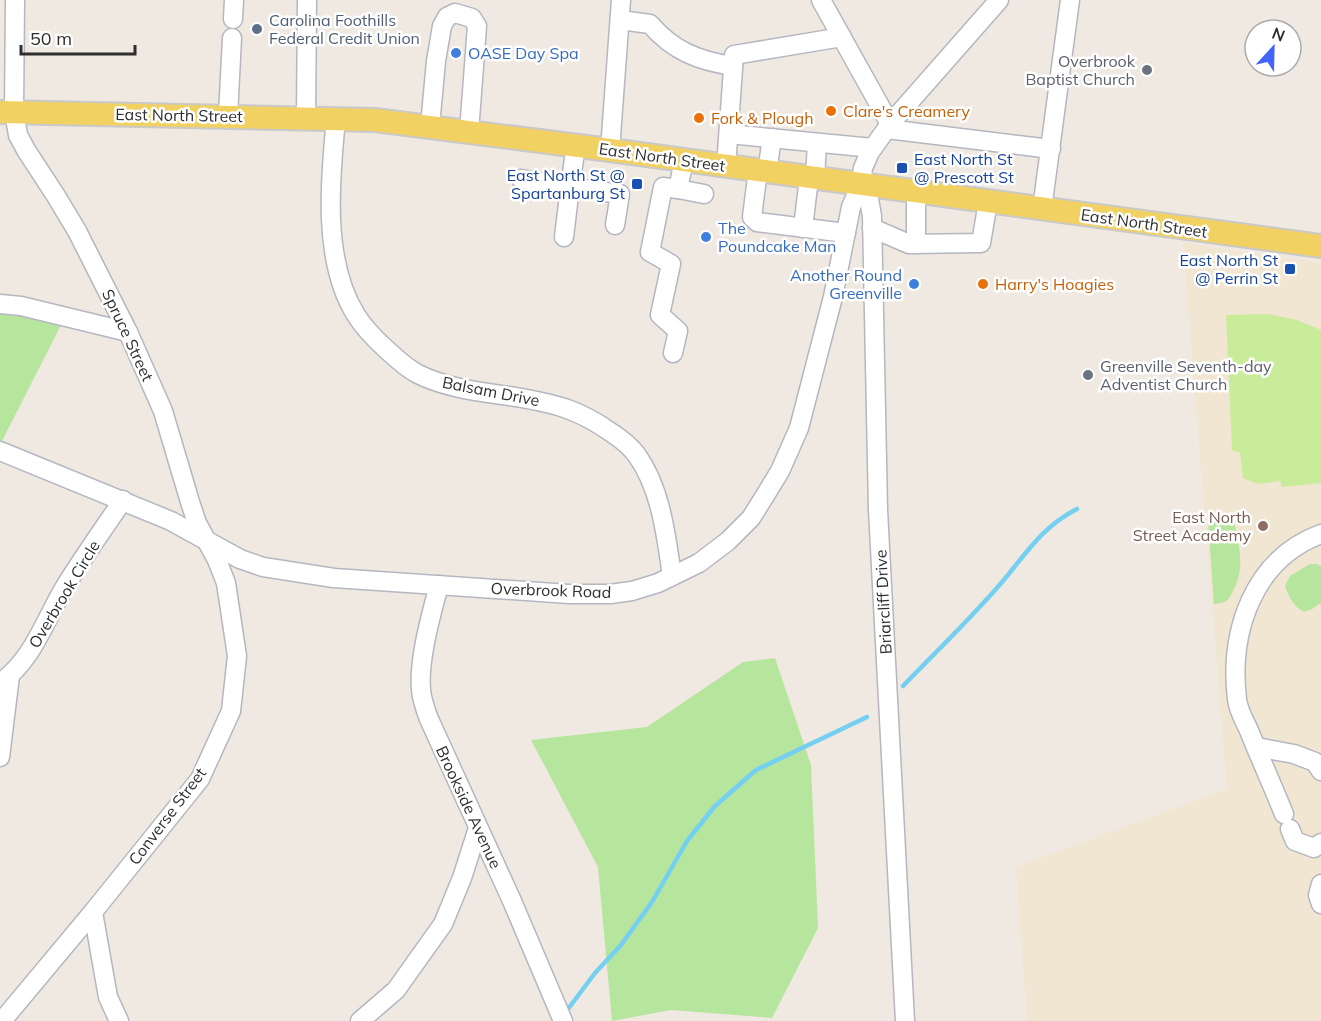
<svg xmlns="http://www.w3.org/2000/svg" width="1321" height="1021" font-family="Mulish,sans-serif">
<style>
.education{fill:#f0e6d1}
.green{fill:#b6e59e}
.pitch{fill:#c9ec9a}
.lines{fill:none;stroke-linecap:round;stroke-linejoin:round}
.stream{stroke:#75cff0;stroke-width:4.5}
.minor-casing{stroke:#b4b7c1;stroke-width:21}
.major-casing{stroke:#c9c9c9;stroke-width:26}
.minor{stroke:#fff;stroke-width:18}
.major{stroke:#f2d163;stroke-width:22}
.service-dot{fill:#5c6f8a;stroke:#fff;stroke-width:2}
.shop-dot{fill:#3f7fe0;stroke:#fff;stroke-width:2}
.worship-dot{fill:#6b7280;stroke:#fff;stroke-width:2}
.food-dot{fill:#e8710a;stroke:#fff;stroke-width:2}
.transit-dot{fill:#1a4fb4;stroke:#fff;stroke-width:2}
.education-dot{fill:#8d6e63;stroke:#fff;stroke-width:2}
.labels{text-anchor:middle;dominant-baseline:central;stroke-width:5;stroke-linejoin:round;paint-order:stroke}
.service-label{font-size:16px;fill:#4e5e75;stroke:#fff;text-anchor:start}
.shop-label{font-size:16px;fill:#366cbe;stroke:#fff;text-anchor:start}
.worship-label{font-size:16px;fill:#5b616d;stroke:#fff;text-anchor:end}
.food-label{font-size:16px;fill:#c56008;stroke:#fff;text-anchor:start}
.street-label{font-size:16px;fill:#2e2e2e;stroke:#fff}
.transit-label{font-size:16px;fill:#164399;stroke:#fff;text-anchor:end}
.education-label{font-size:16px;fill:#785e54;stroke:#fff;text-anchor:end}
</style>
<rect width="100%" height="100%" fill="#efe9e1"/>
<path class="education" d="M1183,243l138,20v758h-294l-11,-154 211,-78z"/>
<g class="green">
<path d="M0,312l62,11 -62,122z"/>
<path d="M1208,520h26c4,24 12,46 0,69 -6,11 -6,14 -20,15z"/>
<path d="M1310,564h6l5,2v37l-9,6 -8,3c-11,-6 -15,-15 -19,-26l5,-10z"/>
<path d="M775,658l36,107 7,163 -46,90 -101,-8 -59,11 -14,-154 -67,-127 116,-13 96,-65z"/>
</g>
<path class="pitch" d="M1267,314l30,6 24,10v153l-39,4 -2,-6 -22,3 -15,-6 -3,-25 -8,-3 -6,-135z"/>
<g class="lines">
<g class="stream">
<path d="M903,686c31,-32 63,-63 93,-97 28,-31 42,-60 81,-80"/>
<path d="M568,1009l27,-36 26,-28 31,-43 35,-61 28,-35 41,-36 111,-53"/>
</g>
<defs>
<g id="minor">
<path d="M15,0l-1,112 4,23 8,15 30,46 21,35 51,101 35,79 27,91 7,21 20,37 9,23 11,73 -6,55 -31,68 -107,133 15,85 11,24"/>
<path d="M821,0l69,124"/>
<path d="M233,19l1,-19"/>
<path d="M620,20l30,4c23,27 49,37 83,42"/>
<path d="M228,116l4,-78"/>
<path d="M306,118l1,-118"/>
<path d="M336,119c-6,60 -14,142 20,196 8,13 19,24 30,34 10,9 20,19 32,25 30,15 65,18 98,23 40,7 62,12 96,36 9,6 18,13 24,21 25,34 30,81 36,122"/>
<path d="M430,126l6,-65 6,-35 5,-9 8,-4 17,5 5,8 -8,106"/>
<path d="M887,129l164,20"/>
<path d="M729,134l144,14"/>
<path d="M610,150l11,-150"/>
<path d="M726,166l8,-111 108,-18"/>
<path d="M758,170l-6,47 5,5 89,11"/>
<path d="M767,172l5,-34"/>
<path d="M815,178l2,-35"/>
<path d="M521,179l49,8 6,-42"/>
<path d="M861,185l8,14 3,17 6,294 27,511"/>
<path d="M678,189l26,5"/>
<path d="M916,192v52"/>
<path d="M1042,209l28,-209"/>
<path d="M803,228l6,-50"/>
<path d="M872,228l37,16 72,-1 7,-41"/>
<path d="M564,237l6,-50 50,7 -5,31"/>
<path d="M0,304l21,2 107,26"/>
<path d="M673,353l5,-22 -18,-16 11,-51 -21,-12 13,-65 15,2 6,-29"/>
<path d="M0,451l171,70 69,38 23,8 71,11 235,16h41l22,-3 26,-8 41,-20 29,-22 23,-23 15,-24 14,-23 19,-43 34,-131 18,-90 10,-22 2,-17 7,-16 20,-28 109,-124"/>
<path d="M439,585c-8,30 -23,82 -17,112 2,7 4,15 7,22l83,182 51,120"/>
<path d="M0,683c34,-24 45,-64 66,-98 18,-29 38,-57 57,-85"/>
<path d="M1256,747l38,7 21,8 6,9"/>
<path d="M0,757l10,-81"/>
<path d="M1284,814c-11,-27 -23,-54 -34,-81 -4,-10 -12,-22 -13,-34 -8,-67 16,-140 84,-165"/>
<path d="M1290,829l5,12 19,7 7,-5"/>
<path d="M1321,884l-3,11 3,9"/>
<path d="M2,1021l91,-109"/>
<path d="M360,1021l36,-31 47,-66 19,-46 16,-50"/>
</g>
<path id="major" d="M0,112l375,8 235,30 711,96"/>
</defs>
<use href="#minor" class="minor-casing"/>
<use href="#major" class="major-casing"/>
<use href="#minor" class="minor"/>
<use href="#major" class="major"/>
</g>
<circle class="service-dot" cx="257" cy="29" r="6"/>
<g class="shop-dot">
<circle cx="456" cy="53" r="6"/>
<circle cx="706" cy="237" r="6"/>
<circle cx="914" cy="284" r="6"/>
</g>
<g class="worship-dot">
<circle cx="1147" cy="70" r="6"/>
<circle cx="1088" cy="375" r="6"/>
</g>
<g class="food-dot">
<circle cx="831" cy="111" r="6"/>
<circle cx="699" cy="118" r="6"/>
<circle cx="983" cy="284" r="6"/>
</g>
<g class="transit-dot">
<rect x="896" y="162" width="12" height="12" rx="3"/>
<rect x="631" y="178" width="12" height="12" rx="3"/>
<rect x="1284" y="263" width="12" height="12" rx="3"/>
</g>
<circle class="education-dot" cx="1263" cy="526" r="6"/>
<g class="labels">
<g class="service-label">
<text x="269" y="20">Carolina Foothills<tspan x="269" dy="18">Federal Credit Union</tspan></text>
</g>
<g class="shop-label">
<text x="468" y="53">OASE Day Spa</text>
<text x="718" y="228">The<tspan x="718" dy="18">Poundcake Man</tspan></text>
<text x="902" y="275" text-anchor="end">Another Round<tspan x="902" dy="18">Greenville</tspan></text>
</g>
<g class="worship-label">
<text x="1135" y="61">Overbrook<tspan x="1135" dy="18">Baptist Church</tspan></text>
<text x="1100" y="366" text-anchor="start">Greenville Seventh-day<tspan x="1100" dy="18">Adventist Church</tspan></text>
</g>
<g class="food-label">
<text x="843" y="111">Clare's Creamery</text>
<text x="711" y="118">Fork &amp; Plough</text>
<text x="995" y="284">Harry's Hoagies</text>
</g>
<g class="street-label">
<text transform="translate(179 115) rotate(1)">East North Street</text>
<text transform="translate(662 157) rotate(8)">East North Street</text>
<text transform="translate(1144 223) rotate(8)">East North Street</text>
<text transform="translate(128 335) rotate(65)">Spruce Street</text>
<text transform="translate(491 391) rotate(11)">Balsam Drive</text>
<text transform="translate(551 590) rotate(2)">Overbrook Road</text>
<text transform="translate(64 594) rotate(-59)">Overbrook Circle</text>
<text transform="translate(883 602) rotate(-93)">Briarcliff Drive</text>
<text transform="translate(469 807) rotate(65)">Brookside Avenue</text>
<text transform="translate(167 816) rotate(-53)">Converse Street</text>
</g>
<g class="transit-label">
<text x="914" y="159" text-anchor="start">East North St<tspan x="914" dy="18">@ Prescott St</tspan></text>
<text x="625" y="175">East North St @<tspan x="625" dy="18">Spartanburg St</tspan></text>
<text x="1278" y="260">East North St<tspan x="1278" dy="18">@ Perrin St</tspan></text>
</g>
<g class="education-label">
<text x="1251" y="517">East North<tspan x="1251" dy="18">Street Academy</tspan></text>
</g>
</g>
<g transform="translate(1273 48) rotate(22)"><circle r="28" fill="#ffffff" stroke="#ababab" stroke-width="1.5"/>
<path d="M0-4.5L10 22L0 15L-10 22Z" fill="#4264fb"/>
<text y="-9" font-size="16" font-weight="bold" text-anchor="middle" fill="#2e2e2e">N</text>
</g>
<path d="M21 45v9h114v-9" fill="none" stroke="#2e2e2e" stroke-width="3"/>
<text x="30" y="45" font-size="18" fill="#2e2e2e" stroke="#ffffff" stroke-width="4.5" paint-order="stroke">50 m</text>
</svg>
